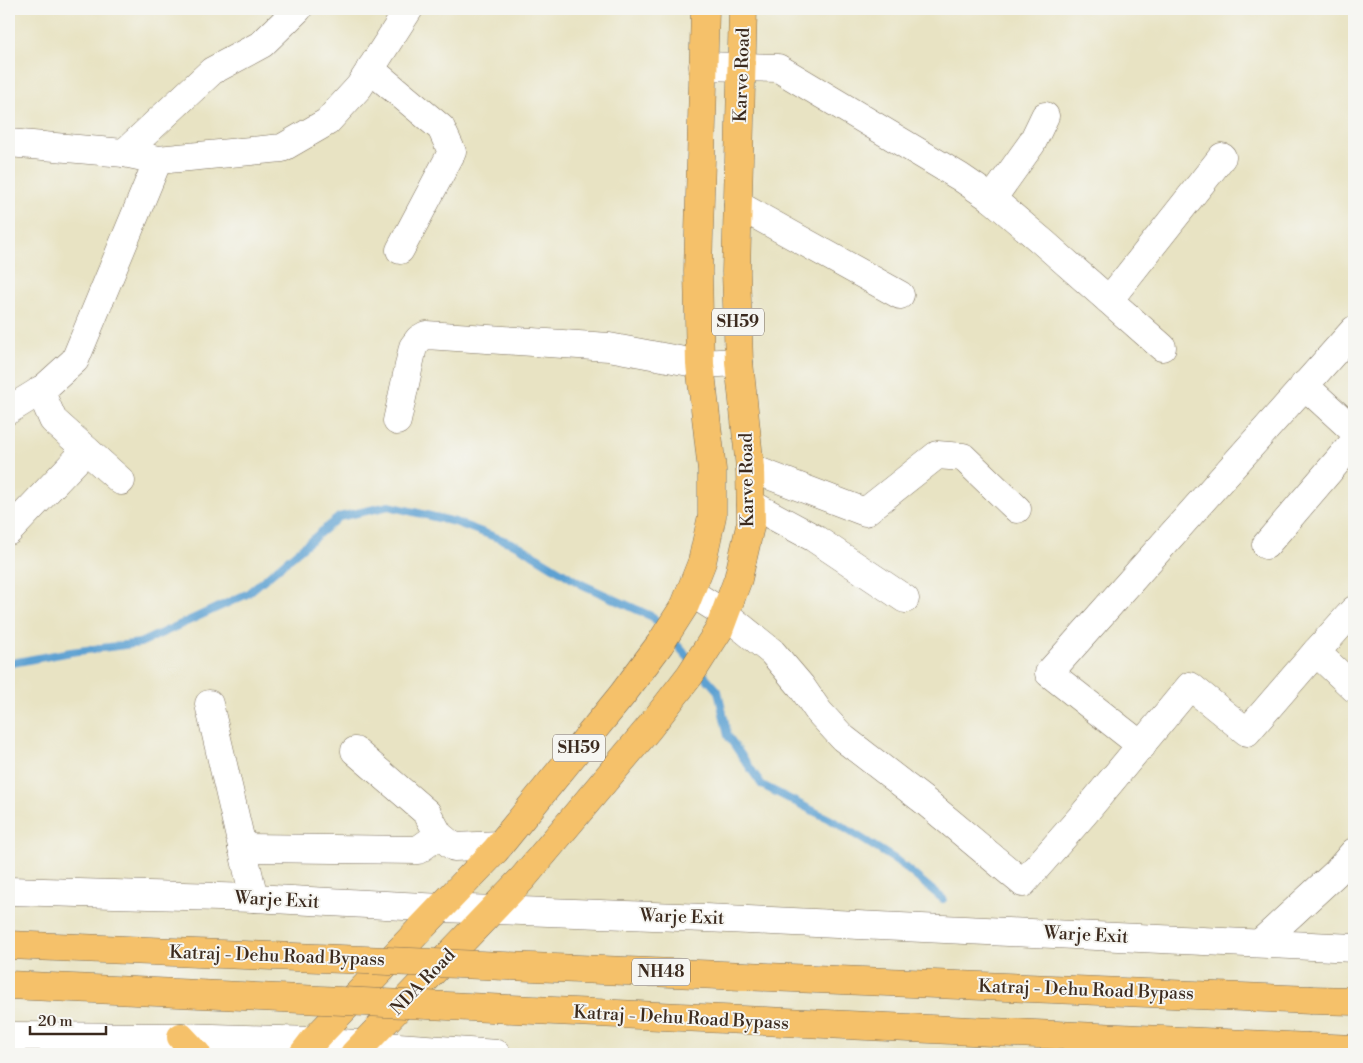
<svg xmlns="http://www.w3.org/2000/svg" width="1363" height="1063" font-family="'Libre Bodoni',serif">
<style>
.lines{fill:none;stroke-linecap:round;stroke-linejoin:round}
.stream{stroke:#5da1d2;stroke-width:8}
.minor-casing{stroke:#786b58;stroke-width:29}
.major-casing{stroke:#786b58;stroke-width:29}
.highway-casing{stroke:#786b58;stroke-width:29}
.minor{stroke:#fff;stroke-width:28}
.major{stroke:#f5c16b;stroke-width:28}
.highway{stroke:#f5c16b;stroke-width:28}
.highway-bridge-casing{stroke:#786b58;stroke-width:29;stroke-linecap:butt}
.highway-bridge{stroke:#f5c16b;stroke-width:28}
.labels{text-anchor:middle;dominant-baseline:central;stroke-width:4;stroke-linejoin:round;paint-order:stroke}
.shield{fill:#f6f6f2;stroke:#73675e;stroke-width:1}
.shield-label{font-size:16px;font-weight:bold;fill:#3b2a1e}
.street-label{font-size:18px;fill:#3b2a1e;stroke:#f6f6f2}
</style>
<rect width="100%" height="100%" fill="#f6f6f2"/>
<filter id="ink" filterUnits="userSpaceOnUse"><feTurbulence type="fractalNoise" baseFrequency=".02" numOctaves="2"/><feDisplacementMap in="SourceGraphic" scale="10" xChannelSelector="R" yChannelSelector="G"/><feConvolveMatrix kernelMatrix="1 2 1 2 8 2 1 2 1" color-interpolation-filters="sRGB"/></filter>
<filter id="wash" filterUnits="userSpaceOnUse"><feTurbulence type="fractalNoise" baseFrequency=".0096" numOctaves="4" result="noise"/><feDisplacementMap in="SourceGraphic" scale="20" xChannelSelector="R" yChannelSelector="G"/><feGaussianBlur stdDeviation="1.12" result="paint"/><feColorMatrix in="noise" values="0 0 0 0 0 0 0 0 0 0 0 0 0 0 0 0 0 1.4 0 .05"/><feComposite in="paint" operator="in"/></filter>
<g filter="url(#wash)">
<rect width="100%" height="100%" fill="#e8e3c3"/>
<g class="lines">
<g class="stream">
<path d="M670,637l48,54 10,45 34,49 73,37 61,38 47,39"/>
<path d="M9,665l3,-2 59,-11 69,-9 107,-49 92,-77 50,-11 66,16 64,24 62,38 72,33 10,12"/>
</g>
</g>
</g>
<g filter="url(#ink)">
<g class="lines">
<defs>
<g id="minor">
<path d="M703,66l75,2 182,109 32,22 52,44 118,104"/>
<path d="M370,69l71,59 11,24 -52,98"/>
<path d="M9,143l115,10 34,7 124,-12 45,-26 32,-35 50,-78"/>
<path d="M124,153l88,-82 50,-27 36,-35"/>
<path d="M992,199l40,-56 13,-27"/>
<path d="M738,205l162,90"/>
<path d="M1109,300l113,-143"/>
<path d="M1304,385l50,46"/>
<path d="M40,390l13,30 68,61"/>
<path d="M9,410l34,-21 32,-29 83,-200"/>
<path d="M397,421l16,-74 6,-8 7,-4 183,12 91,17 39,-2"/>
<path d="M750,468l115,44 72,-57 26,2 54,52"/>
<path d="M751,504l63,34 91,61"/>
<path d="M9,531l77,-81"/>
<path d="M1266,545l88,-103"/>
<path d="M690,592l35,22 47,38 29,34 18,26 24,26 84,65 96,80 60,-68 107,-129 57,46 69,-80"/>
<path d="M1354,610l-38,42 38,36"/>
<path d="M209,704l45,194"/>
<path d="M1142,746l-93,-73 305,-343"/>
<path d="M355,751l72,62 12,22 15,12 46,-2"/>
<path d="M242,848l176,2 21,-15"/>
<path d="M9,891l245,7 188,10 263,10 649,30"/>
<path d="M1260,943l76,-70 18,-21"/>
<path d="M9,1036l172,1 132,4 184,13"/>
</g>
<g id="major">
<path d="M181,1037l16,17"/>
<path d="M303,1054l10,-13 182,-190 127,-156 38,-51 25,-39 17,-43 10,-46v-46l-12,-106 -2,-93 7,-262"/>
<path d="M354,1054l169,-176 126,-150 41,-53 29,-45 19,-51 13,-57 -1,-54 -11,-106 -3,-90 7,-263"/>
</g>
<g id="highway">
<path d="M1312,1000l42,1"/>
<path d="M1309,1047l45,2"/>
</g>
</defs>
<use href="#minor" class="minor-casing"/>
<use href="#major" class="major-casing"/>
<use href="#highway" class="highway-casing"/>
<use href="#minor" class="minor"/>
<use href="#major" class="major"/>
<use href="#highway" class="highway"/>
<defs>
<g id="highway-bridge">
<path d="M9,945l1303,55"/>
<path d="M9,985l1300,62"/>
</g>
</defs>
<use href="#highway-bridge" class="highway-bridge-casing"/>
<use href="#highway-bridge" class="highway-bridge"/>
</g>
</g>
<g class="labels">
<g class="shield">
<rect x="712" y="308.5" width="52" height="27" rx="4"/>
<rect x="553" y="734.5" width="52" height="27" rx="4"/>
<rect x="632" y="958.5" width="58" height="27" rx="4"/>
</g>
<g class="shield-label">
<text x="738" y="322">SH59</text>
<text x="579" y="748">SH59</text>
<text x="661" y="972">NH48</text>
</g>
<g class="street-label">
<text transform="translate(742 75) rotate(-88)">Karve Road</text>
<text transform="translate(747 480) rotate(-91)">Karve Road</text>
<text transform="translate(277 900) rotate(3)">Warje Exit</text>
<text transform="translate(682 917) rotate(2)">Warje Exit</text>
<text transform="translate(1086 935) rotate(3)">Warje Exit</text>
<text transform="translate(277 956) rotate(2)">Katraj - Dehu Road Bypass</text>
<text transform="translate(423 982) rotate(-46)">NDA Road</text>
<text transform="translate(1086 990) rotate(2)">Katraj - Dehu Road Bypass</text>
<text transform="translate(681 1018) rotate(3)">Katraj - Dehu Road Bypass</text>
</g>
</g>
<rect width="1363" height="1063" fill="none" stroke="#f6f6f2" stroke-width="30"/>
<path d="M30 1026v8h76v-8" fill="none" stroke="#3b2a1e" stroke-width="2.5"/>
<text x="38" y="1026" font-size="15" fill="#3b2a1e" stroke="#f6f6f2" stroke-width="4" paint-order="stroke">20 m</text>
</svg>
